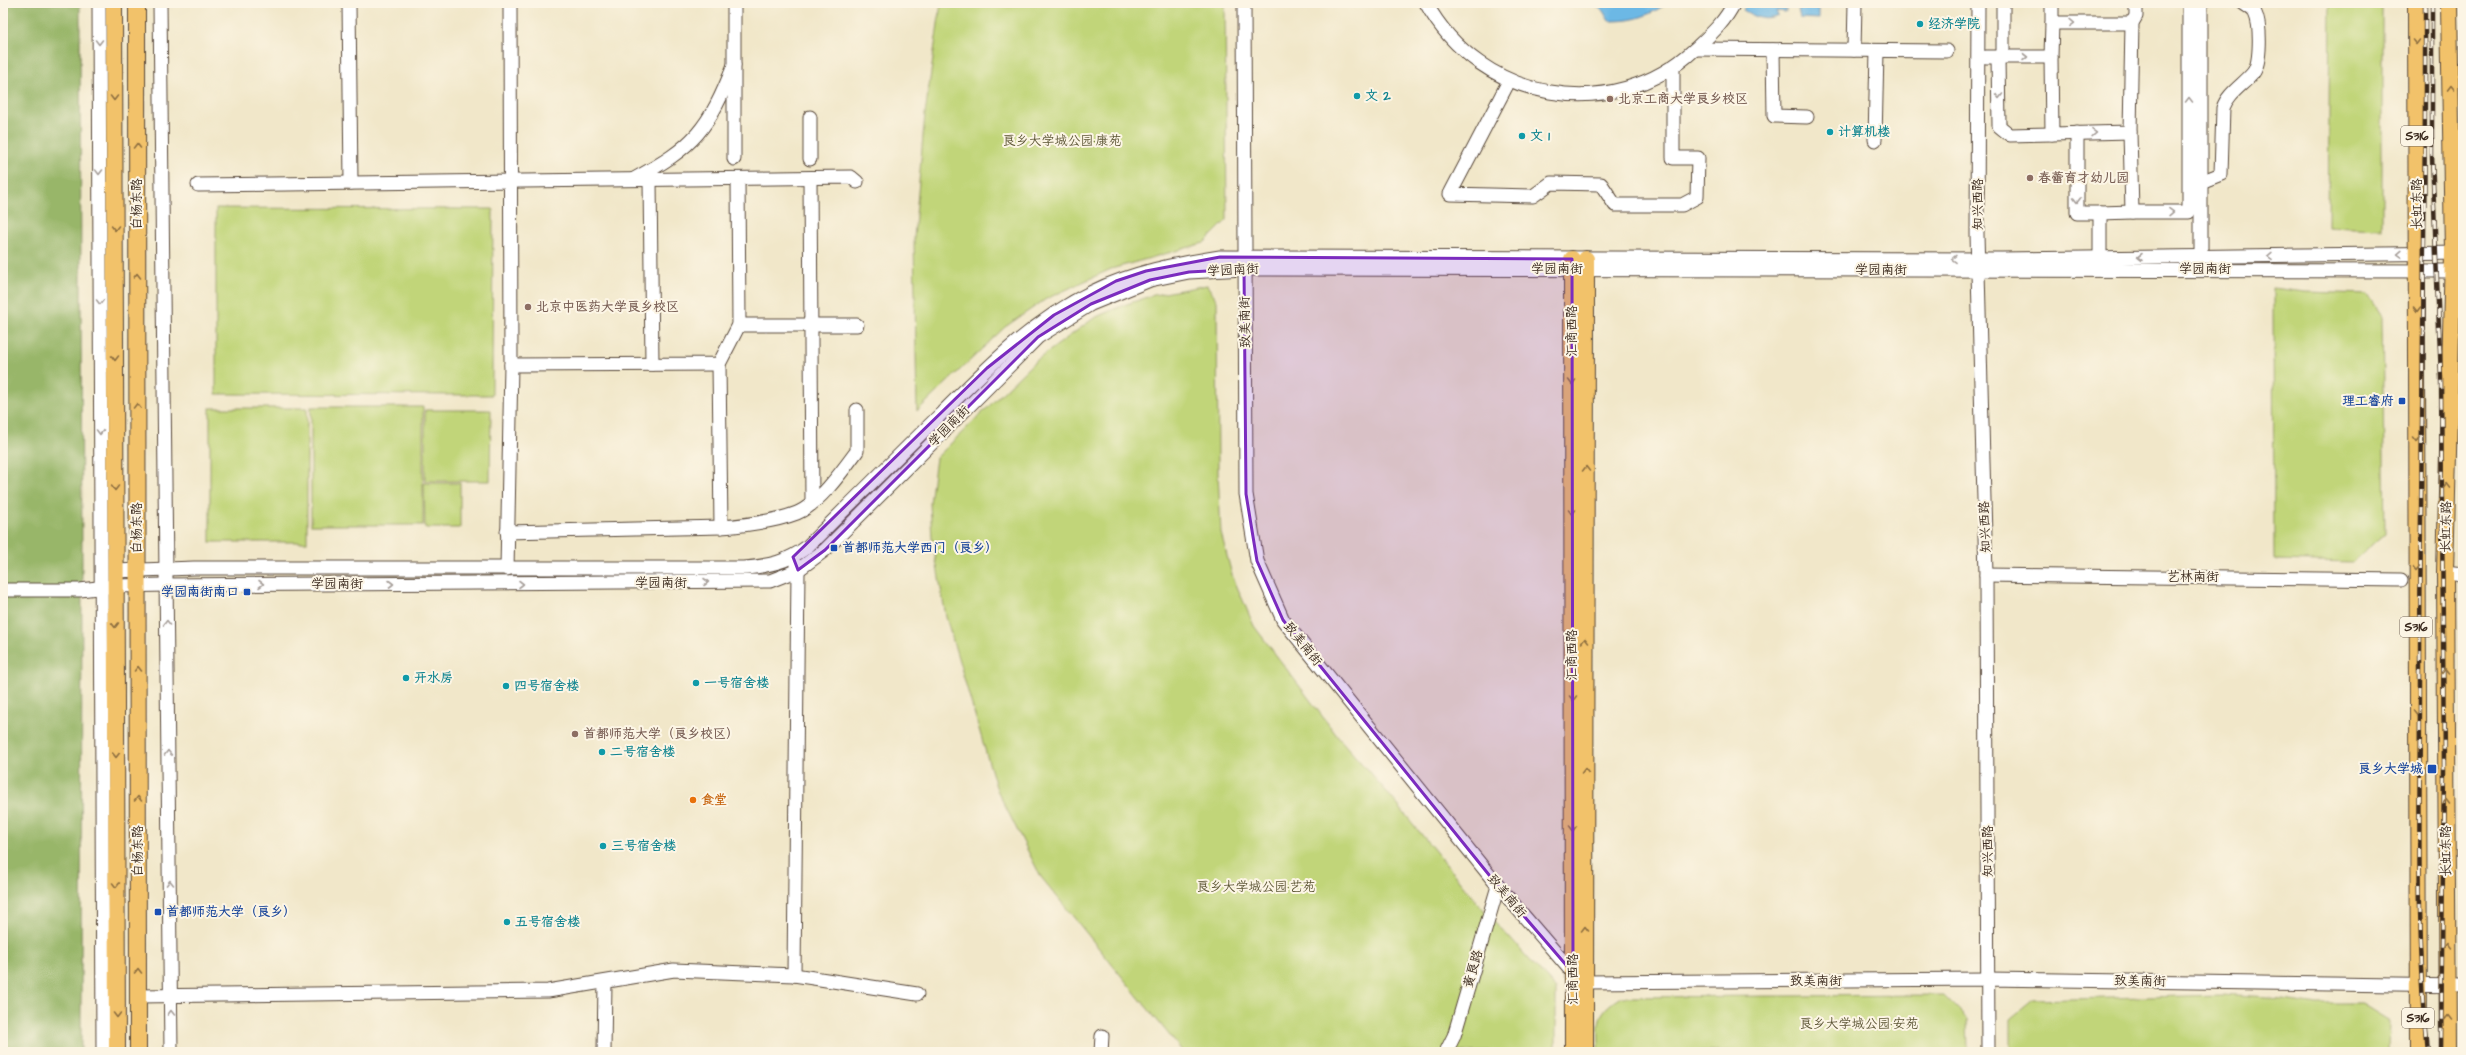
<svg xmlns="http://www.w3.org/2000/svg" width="2466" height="1055" font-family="'Architects Daughter','LXGW WenKai TC',sans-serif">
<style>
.green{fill:#c1d579;stroke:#7e804c}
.forest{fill:#98b669;stroke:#6a7044}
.water{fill:#6cb8e5;stroke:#547182}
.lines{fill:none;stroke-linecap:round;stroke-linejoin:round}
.minor-casing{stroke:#564638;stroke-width:15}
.major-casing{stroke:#564638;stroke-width:18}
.minor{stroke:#fff;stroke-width:13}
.major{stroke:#f2c26a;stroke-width:16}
.rail-casing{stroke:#3b2a1e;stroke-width:4.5}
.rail{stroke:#fcf5e5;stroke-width:3;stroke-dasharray:9;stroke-linecap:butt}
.oneway{stroke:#a79f9a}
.oneway2{stroke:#8d6e40}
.marked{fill:#7b2cbf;fill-opacity:0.2;stroke:#7b2cbf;stroke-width:3;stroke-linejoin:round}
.culture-dot{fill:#0f9aa8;stroke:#fcf5e5;stroke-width:1.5}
.education-dot{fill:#8d6e63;stroke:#fcf5e5;stroke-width:1.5}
.transit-dot{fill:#1a4fb4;stroke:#fcf5e5;stroke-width:1.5}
.food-dot{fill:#e8710a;stroke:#fcf5e5;stroke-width:1.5}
.labels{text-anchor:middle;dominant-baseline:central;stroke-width:4;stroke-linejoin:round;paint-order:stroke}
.shield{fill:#fcf5e5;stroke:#75675a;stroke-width:1}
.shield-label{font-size:12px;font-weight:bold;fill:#3b2a1e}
.culture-label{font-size:13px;font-weight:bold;fill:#0d838f;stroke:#fcf5e5;text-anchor:start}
.education-label{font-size:13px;font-weight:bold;fill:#785e54;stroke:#fcf5e5;text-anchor:start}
.park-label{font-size:13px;fill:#5c5535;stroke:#fcf5e5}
.street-label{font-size:13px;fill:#3b2a1e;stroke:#fcf5e5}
.transit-label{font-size:13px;font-weight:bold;fill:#164399;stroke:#fcf5e5;text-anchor:end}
.food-label{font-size:13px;font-weight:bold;fill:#c56008;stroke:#fcf5e5;text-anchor:start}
</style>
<rect width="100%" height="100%" fill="#fcf5e5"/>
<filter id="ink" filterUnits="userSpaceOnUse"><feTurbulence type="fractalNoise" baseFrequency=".025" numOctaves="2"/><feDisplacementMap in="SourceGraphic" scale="8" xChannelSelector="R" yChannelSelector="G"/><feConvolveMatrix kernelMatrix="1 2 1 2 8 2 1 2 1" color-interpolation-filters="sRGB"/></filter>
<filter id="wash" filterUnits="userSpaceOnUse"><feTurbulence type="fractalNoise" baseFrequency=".012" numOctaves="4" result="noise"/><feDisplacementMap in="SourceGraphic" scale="16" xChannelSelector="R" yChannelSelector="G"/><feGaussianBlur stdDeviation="0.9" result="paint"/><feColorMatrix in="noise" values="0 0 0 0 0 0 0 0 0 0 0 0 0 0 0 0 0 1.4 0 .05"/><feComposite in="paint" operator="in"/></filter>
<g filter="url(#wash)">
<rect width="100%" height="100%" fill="#f1e7c9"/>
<g class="green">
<path d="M941,3h284l2,217 -23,23 -93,26 -65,30 -41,28 -88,84 -3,-173 11,-124z"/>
<path d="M2330,3h52v226l-54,-2z"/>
<path d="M216,208l277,1 -1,186 -276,-1z"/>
<path d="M1207,285l10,16 1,172 3,60 11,42 22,51 84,111 48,54 90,110 80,88v63h-373l-142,-175 -44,-87 -51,-173 -14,-79 -2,-35 6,-45 97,-95 61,-45 30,-13 30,-10z"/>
<path d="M2273,288l32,4 63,2 14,22 3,218 -32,28 -79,-2z"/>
<rect x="311" y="407" width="112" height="118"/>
<rect x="210" y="408" width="97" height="134"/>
<path d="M425,410h66l-1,71h-65z"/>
<path d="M424,483h36v45h-35z"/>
<path d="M1944,995l23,23 1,34h-369c0,-28 -5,-39 22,-55z"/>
<path d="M2222,995l61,4 35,5h45l26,16 -1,32h-378v-33l23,-19z"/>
</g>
<path class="forest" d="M3,3h77l2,557 -1,492h-78z"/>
<g class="water">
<path d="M1593,3h75c-22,14 -33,18 -59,18l-6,-10z"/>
<path d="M1747,3h39v9l-10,-1 2,5c-13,6 -23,1 -35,-6z"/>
<path d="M1802,3h17v16l-19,-1 -2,-9h4z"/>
</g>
</g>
<g filter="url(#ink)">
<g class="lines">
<defs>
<g id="minor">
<path d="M99,3l4,1049"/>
<path d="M160,3l11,1049"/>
<path d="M349,3l2,180"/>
<path d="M1244,3l2,491 11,67 26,59 215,266 75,87 12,9 403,-3 475,7"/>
<path d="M1426,3c54,99 187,123 269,46 15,-14 30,-27 39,-46"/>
<path d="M1978,3l-1,231 9,341 2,477"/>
<path d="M2003,3v54"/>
<path d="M2052,3v20h80"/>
<path d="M2201,3v254"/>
<path d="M1696,49l251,2"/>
<path d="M1773,50l1,66 33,1"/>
<path d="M1854,50l1,-47"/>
<path d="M1986,57h65l1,77 78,-2 2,-109 4,-7v-13"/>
<path d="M1998,57l1,69 11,9 42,-1"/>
<path d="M2051,57l1,-34"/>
<path d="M1509,81l-59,113 83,2 18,-13 50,1 14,21h67l15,-8 1,-39h-25v-90"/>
<path d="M810,117v42"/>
<path d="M2077,133v80h23v45"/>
<path d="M1875,140l2,-89"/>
<path d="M734,159v-156"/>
<path d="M810,178l2,324"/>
<path d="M634,179c60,-32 75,-50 100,-114"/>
<path d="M650,180l2,184"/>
<path d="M2201,182l20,-8 2,-66c5,-15 20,-23 30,-35 8,-10 8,-48 2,-60 -2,-4 -8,-7 -12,-10"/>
<path d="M198,185l653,-8 6,5"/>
<path d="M2132,212h57v-209"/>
<path d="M2100,213l32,-1 -2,-80"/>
<path d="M739,325h118"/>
<path d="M719,364l2,163"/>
<path d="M511,365l208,-1 20,-39 -1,-146"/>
<path d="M507,532l214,-5c25,-2 53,-5 76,-14 22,-9 46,-43 60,-62v-41"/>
<path d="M507,569l4,-204 -1,-362"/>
<path d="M115,571l79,-3h550c25,-2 43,-6 63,-21 44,-44 88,-88 133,-132 46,-46 92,-94 152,-123 41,-20 84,-28 128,-35l782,2 461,-6"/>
<path d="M2445,573l18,2"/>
<path d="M1986,575l415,5"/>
<path d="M3,590h77l35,-4 51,-1 604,-4 28,-11 27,-20 213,-213 53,-33 59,-24 39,-8 55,-3 1219,2"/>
<path d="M794,975l123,19"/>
<path d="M138,996l410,-5 126,-21 120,5 4,-405 -2,-5"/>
<path d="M604,1052l1,-70"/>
<path d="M1101,1052l1,-16"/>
<path d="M1446,1052l8,-16 44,-150"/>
</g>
<g id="major">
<path d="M114,3l3,1049"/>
<path d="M137,3l1,1049"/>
<path d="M2416,3l3,1049"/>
<path d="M1572,259l1,793"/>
<path d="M1585,1052l1,-793"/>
<path d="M2448,1052l-3,-479 8,-320 -4,-250"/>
</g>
</defs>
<use href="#minor" class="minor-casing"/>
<use href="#major" class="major-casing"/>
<use href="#minor" class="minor"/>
<use href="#major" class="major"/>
<defs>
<g id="rail">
<path d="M2425,3c1,229 -5,457 -5,685 0,121 -4,244 8,364"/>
<path d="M2432,3v153l9,222 3,390 -3,284"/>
</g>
</defs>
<use href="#rail" class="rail-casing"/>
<use href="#rail" class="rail"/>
</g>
<defs><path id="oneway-chevron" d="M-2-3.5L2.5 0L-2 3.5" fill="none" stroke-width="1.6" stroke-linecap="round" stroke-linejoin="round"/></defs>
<g class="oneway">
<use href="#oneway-chevron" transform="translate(2072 23) rotate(1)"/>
<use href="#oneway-chevron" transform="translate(99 42) rotate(90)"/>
<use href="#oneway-chevron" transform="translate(2025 57)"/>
<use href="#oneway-chevron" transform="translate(1999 96) rotate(90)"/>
<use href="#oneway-chevron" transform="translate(2189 100) rotate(-90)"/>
<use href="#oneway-chevron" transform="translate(2094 133) rotate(-1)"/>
<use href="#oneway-chevron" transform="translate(99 172) rotate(90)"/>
<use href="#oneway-chevron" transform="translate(2077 200) rotate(90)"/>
<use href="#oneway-chevron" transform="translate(2171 212) rotate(-1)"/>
<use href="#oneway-chevron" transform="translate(2400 254) rotate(178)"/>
<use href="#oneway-chevron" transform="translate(2270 256) rotate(179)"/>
<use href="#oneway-chevron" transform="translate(2140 257) rotate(180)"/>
<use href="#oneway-chevron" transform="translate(1954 259) rotate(179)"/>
<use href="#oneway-chevron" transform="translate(100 302) rotate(90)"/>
<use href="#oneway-chevron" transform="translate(100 432) rotate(90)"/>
<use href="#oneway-chevron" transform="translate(706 582)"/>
<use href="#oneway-chevron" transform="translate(261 584)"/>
<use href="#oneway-chevron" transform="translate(391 584)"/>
<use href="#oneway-chevron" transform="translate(521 584)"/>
<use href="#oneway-chevron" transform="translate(167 623) rotate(-91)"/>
<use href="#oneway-chevron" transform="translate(168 753) rotate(-91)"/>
<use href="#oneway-chevron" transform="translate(170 883) rotate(-91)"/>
<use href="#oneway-chevron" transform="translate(171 1013) rotate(-91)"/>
</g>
<g class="oneway2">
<use href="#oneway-chevron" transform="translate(2416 42) rotate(90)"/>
<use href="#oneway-chevron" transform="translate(2451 88) rotate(-91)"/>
<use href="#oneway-chevron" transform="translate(114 98) rotate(90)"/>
<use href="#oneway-chevron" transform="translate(137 146) rotate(-90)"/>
<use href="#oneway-chevron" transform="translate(115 228) rotate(90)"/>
<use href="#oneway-chevron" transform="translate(137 276) rotate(-90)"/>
<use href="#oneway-chevron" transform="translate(2417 309) rotate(90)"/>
<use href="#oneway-chevron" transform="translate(115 358) rotate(90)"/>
<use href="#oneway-chevron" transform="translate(1572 382) rotate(90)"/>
<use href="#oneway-chevron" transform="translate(137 406) rotate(-90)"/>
<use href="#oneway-chevron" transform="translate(2417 439) rotate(90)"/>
<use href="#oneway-chevron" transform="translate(1586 469) rotate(-90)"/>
<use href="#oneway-chevron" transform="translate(2447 486) rotate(-89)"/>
<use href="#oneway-chevron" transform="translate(115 488) rotate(90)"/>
<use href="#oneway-chevron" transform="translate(1572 512) rotate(90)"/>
<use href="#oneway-chevron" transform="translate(2416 569) rotate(90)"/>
<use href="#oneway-chevron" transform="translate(115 625) rotate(90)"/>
<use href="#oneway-chevron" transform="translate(1585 641) rotate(-90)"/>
<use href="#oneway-chevron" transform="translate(138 669) rotate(-90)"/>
<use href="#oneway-chevron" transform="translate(2445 672) rotate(-90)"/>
<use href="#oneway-chevron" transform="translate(1573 698) rotate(90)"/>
<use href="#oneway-chevron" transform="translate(2417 713) rotate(90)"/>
<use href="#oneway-chevron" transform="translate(116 755) rotate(90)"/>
<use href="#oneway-chevron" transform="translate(1585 771) rotate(-90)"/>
<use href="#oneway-chevron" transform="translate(138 799) rotate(-90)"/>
<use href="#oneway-chevron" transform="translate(2446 802) rotate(-90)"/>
<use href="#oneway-chevron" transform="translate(1573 828) rotate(90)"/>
<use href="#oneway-chevron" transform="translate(116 885) rotate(90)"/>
<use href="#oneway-chevron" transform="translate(1585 929) rotate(-90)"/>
<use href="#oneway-chevron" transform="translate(2447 946) rotate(-90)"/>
<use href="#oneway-chevron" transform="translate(138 971) rotate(-90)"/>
<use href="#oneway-chevron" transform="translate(117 1015) rotate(90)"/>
<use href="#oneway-chevron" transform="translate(2447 1018) rotate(-90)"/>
</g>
</g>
<path class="marked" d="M1220,257l352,2 1,714 -75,-87 -215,-266 -26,-59 -11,-67 -2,-225 -55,3 -39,8 -59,24 -53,33 -213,213 -27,20 -5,-13 194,-189 67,-53 62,-34 30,-10z"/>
<g class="culture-dot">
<circle cx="1920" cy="24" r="4"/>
<circle cx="1357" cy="96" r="4"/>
<circle cx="1830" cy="132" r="4"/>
<circle cx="1522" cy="136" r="4"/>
<circle cx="406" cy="678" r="4"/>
<circle cx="696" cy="683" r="4"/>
<circle cx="506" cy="686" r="4"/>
<circle cx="602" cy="752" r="4"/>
<circle cx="603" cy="846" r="4"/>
<circle cx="507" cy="922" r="4"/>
</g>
<g class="education-dot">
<circle cx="1610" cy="99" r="4"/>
<circle cx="2030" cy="178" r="4"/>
<circle cx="528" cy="307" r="4"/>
<circle cx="575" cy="734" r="4"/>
</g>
<g class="transit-dot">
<rect x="2398" y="397" width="8" height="8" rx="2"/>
<rect x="830" y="544" width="8" height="8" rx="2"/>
<rect x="243" y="588" width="8" height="8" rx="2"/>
<rect x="2427" y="764" width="10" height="10" rx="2"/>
<rect x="154" y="908" width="8" height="8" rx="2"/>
</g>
<circle class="food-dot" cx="693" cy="800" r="4"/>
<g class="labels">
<g class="shield">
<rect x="2401" y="126" width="32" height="20" rx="3"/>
<rect x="2400" y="617" width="32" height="20" rx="3"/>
<rect x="2402" y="1008" width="32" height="20" rx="3"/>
</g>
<g class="shield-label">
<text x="2417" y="136">S316</text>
<text x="2416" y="627">S316</text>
<text x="2418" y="1018">S316</text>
</g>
<g class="culture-label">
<text x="1928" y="24">经济学院</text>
<text x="1365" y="96">文 2</text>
<text x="1838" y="132">计算机楼</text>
<text x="1530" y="136">文 1</text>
<text x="414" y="678">开水房</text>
<text x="704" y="683">一号宿舍楼</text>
<text x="514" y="686">四号宿舍楼</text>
<text x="610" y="752">二号宿舍楼</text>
<text x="611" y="846">三号宿舍楼</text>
<text x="515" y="922">五号宿舍楼</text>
</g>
<g class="education-label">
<text x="1618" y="99">北京工商大学良乡校区</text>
<text x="2038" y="178">春蕾育才幼儿园</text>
<text x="536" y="307">北京中医药大学良乡校区</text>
<text x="583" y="734">首都师范大学（良乡校区）</text>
</g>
<g class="park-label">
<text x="1062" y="141">良乡大学城公园·康苑</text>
<text x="1256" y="887">良乡大学城公园·艺苑</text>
<text x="1859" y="1024">良乡大学城公园·安苑</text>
</g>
<g class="street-label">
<text transform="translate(137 204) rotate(-90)">白杨东路</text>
<text transform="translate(1978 204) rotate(-90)">知兴西路</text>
<text transform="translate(2417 204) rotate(-90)">长虹东路</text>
<text x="1557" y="269">学园南街</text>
<text x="2205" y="269">学园南街</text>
<text transform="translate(1233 270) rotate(-3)">学园南街</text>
<text x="1881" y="270">学园南街</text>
<text transform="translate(1245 322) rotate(-91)">致美南街</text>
<text transform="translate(1572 331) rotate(-90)">汇商西路</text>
<text transform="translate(949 426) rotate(-45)">学园南街</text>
<text transform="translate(1985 527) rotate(-92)">知兴西路</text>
<text transform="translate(2446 527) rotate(-89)">长虹东路</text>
<text transform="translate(137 528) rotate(-90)">白杨东路</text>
<text x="2193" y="577">艺林南街</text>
<text x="661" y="583">学园南街</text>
<text x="337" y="584">学园南街</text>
<text transform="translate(1303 644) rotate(51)">致美南街</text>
<text transform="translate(1572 655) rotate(-90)">汇商西路</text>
<text transform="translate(138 851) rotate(-90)">白杨东路</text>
<text transform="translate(1988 851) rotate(-90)">知兴西路</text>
<text transform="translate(2446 851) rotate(-90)">长虹东路</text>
<text transform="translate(1507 896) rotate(50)">致美南街</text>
<text transform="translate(1473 969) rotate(-74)">黄良路</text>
<text transform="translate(1573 979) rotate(-90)">汇商西路</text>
<text x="1816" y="981">致美南街</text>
<text transform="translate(2140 981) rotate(1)">致美南街</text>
</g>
<g class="transit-label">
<text x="2394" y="401">理工睿府</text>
<text x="842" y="548" text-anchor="start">首都师范大学西门（良乡）</text>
<text x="239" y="592">学园南街南口</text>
<text x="2423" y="769">良乡大学城</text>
<text x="166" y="912" text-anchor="start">首都师范大学（良乡）</text>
</g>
<g class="food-label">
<text x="701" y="800">食堂</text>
</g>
</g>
<rect width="2466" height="1055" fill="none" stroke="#fcf5e5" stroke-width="16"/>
</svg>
